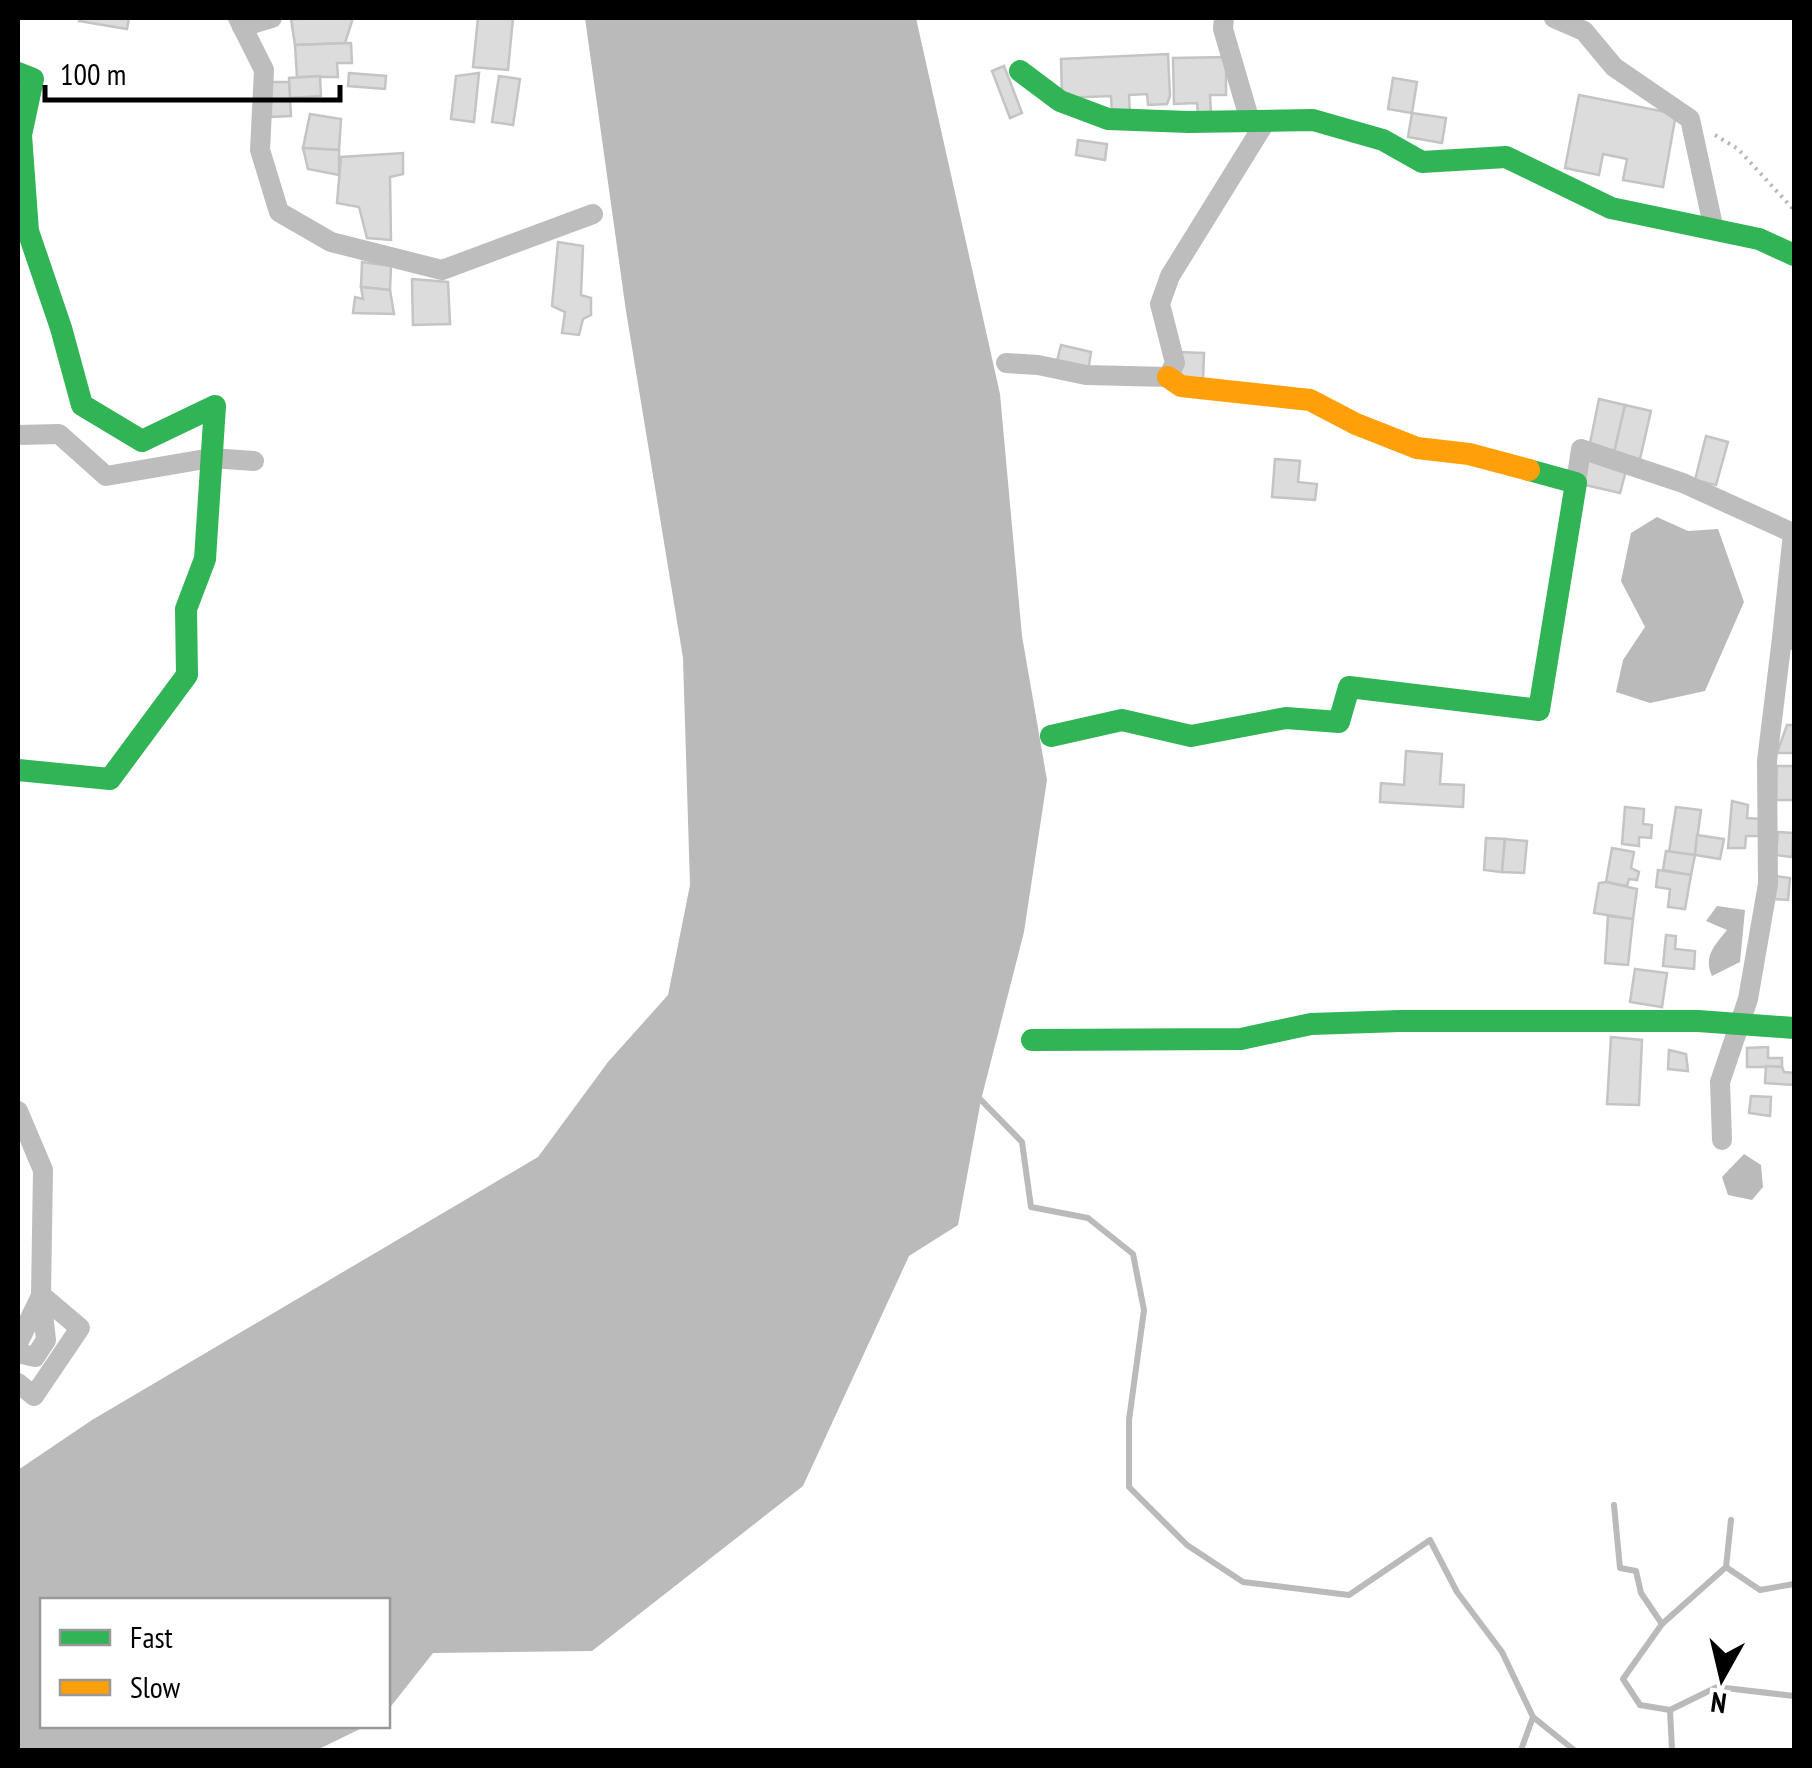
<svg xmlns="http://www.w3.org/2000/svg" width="1812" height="1768" font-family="'PT Sans Narrow',sans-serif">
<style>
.water{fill:#bababa}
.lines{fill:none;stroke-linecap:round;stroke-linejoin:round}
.stream{stroke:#bababa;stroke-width:6}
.building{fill:#dcdcdc;stroke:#c4c4c4;stroke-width:2.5}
.path{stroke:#b8b8b8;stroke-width:4;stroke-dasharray:2.5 5;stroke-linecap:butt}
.street{stroke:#bdbdbd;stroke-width:20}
.fast{stroke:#30b455;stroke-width:22}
.slow{stroke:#ff9f0a;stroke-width:22}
</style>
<rect width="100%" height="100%" fill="#fff"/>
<g class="water">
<path d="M585,18h331l84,376 22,242 25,144 -23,152 -43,168 -23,125 -49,31 -106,230 -211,165 -159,2 -45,57v-110h-346v126h324l-49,24h-299v-280l74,-50 446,-263 70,-95 60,-67 22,-110 -7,-227 -57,-347z"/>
<path d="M1657,517l31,14 30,-2 26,73 -39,89 -55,12 -34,-11 7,-32 22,-33 -24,-46 10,-48z"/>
<path d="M1717,906l28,4 -5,52 -28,14c-9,-20 3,-31 15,-46l-21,-9z"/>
<path d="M1744,1154l17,11 2,22 -11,13 -24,-5 -6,-18z"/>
</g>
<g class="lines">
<g class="stream">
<path d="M975,1101l6,-1 41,42 9,65 57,11 45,36 11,56 -15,110v67l58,58 56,37 106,13 81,-55 27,52 45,60 31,65 41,33"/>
<path d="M1614,1505l6,63 16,3 5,22 21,31"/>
<path d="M1726,1567l34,23 34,-6"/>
<path d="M1670,1710l47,-23 77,9"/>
<path d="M1521,1750l12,-33"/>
<path d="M1672,1750l-2,-40 -30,-5 -17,-26 39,-55 64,-57 5,-47"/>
</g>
</g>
<g class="building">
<path d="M80,18h49l-2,11 -48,-8z"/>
<path d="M353,18l-8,25 -50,2 -4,-26z"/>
<path d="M478,18h35l-5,52 -35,-3z"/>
<path d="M351,43l1,20h-15l1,14h-41l-2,-32z"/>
<path d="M1168,54l2,42 -3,8 -19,1 -1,-11 -18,1 1,21 -18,1 -1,-21 -49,2 -1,-39z"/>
<path d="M1226,57v38h-16l1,19h-13l-1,-11 -23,1 -1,-46z"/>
<path d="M1004,66l18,47 -12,5 -18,-47z"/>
<path d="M349,73l37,3 -1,13 -37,-3z"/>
<path d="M479,73l-5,49 -23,-3 5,-43z"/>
<path d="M320,76l1,20 -31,2 -1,-20z"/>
<path d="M499,76l21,3 -7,46 -21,-3z"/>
<path d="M1393,78l24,4 -5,31 -24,-4z"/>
<path d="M271,82h18l2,34 -20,1z"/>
<path d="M1579,95l97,19 -13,73 -40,-7 4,-21 -24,-5 -4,21 -34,-7z"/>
<path d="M1412,113l34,5 -4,25 -34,-6z"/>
<path d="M310,114l31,5 -2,31 -36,-2z"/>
<path d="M1078,140l29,4 -2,16 -29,-5z"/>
<path d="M303,148l36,2v25l-31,-6z"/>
<path d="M403,153v21l-13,3 1,63 -24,-2 -8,-31 -22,-4 4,-46z"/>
<path d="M558,242l25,4 -2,49 10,3v17l-8,4 -4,16 -17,-2 3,-21 -13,-6z"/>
<path d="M362,262l29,4 -1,24 -29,-3z"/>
<path d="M412,279l36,3 2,42 -37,1z"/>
<path d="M361,287l29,3 4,24 -41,-1 2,-16 8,2z"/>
<path d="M1061,345l30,7 -3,20 -31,-11z"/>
<path d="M1177,352l27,1 -1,29 -26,-1z"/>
<path d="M1599,399l26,6 -11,48 -25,-5z"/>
<path d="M1625,405l26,6 -11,48 -26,-6z"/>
<path d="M1706,436l22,6 -12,43 -21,-5z"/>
<path d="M1587,458l40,9 -7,26 -39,-9z"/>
<path d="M1275,459l25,2 -2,21 19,2 -2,16 -43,-3z"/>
<path d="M1787,725h7v28h-17z"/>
<path d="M1406,751l36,3 -2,30 24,1 -1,22 -83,-5 1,-19 23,2z"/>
<path d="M1777,766h17v34h-18z"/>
<path d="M1732,801l16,4 -1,13 14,1v17h-15l-1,12h-17z"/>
<path d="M1625,807l19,2 -1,15 9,1 -1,13 -12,-1v9l-17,-2z"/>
<path d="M1676,807l25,3 -6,45 -26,-3z"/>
<path d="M1778,832l15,1 -1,24 -16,-2z"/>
<path d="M1697,835l27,4 -4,20 -25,-4z"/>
<path d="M1486,838l19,1 -3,33 -18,-2z"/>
<path d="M1505,839l22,2 -3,32 -22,-1z"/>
<path d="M1612,848l22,4 -3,16 8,4 -2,8 -8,-1 -2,7 -21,-4z"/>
<path d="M1666,851l29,4 -4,20 -28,-5z"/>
<path d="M1658,870l33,5 -6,34 -17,-2 2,-18 -14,-2z"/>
<path d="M1775,876l15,2 -2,22 -15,-1z"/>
<path d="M1606,882l31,7 -4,30 -39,-6 5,-30z"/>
<path d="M1608,916l25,3 -5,46 -23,-2z"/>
<path d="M1666,935l10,1 -1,13 20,2 -1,18 -31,-3z"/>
<path d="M1635,969l32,4 -5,34 -32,-5z"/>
<path d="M1611,1037l31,3 -3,65 -32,-1z"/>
<path d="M1768,1047v11h14v9h-35v-19z"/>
<path d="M1669,1050l17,4 2,17 -20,-2z"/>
<path d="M1766,1066l16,1 2,5 10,1v12l-29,-2z"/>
<path d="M1751,1096l20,1 -1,19 -21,-3z"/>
</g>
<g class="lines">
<path class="path" d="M1715,135l23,14 56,61"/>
<g class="street">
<path d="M238,18l26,52 -4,80 19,62 52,30 111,28 151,-56"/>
<path d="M1224,18l-1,11 27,92"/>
<path d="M1554,18l30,13 30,36 76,52 24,111"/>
<path d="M242,27l30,-9"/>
<path d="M1006,363l32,2 48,10 82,2 7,-14 -15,-59 10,-28 96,-155"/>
<path d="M18,435l41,-1 47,42 105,-18 43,3"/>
<path d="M1576,483l5,-34 102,34 110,50 -11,105 11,2"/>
<path d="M18,1111l25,59 -2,125 5,45 -11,17 -17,-4"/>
<path d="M1722,1140l-2,-58 28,-83 20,-115 -1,-123 15,-123"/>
<path d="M18,1343l23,-47"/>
<path d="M18,1383l16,13 46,-68 -39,-33"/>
</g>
<g class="fast">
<path d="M1020,71l40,30 48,18 81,3 124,-2 70,20 39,22 84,-5 105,51 148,31 35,16"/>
<path d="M18,73l15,6 -12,56 7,96 33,97 21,77 60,36 73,-35 -10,153 -19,50 1,66 -77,104 -92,-9"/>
<path d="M1051,736l71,-16 69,16 95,-18 53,4 10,-35 190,23 37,-227 -47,-13"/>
<path d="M1032,1040l209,-1 70,-15 89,-3h298l96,7"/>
</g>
<path class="slow" d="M1168,377l13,9 129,14 46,24 61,24 52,6 60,16"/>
</g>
<rect width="1812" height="1768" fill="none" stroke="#000000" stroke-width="40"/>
<rect x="40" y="1598" width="350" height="130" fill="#ffffff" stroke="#999999" stroke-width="2.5"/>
<rect x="60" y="1630" width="50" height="15" fill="#30b455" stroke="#999999" stroke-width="2.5"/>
<text x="130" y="1648" font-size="30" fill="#000000">Fast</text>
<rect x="60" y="1680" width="50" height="15" fill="#ff9f0a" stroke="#999999" stroke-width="2.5"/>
<text x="130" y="1698" font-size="30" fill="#000000">Slow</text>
<g transform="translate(1722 1678) rotate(188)" stroke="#ffffff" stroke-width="8" paint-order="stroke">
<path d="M0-8L18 38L0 25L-18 38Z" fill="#000000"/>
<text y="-15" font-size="28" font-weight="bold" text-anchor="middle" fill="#000000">N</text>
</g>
<path d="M45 85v15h295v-15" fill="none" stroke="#000000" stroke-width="5"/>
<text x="60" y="85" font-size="30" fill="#000000" stroke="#ffffff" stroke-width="8" paint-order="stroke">100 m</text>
</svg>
